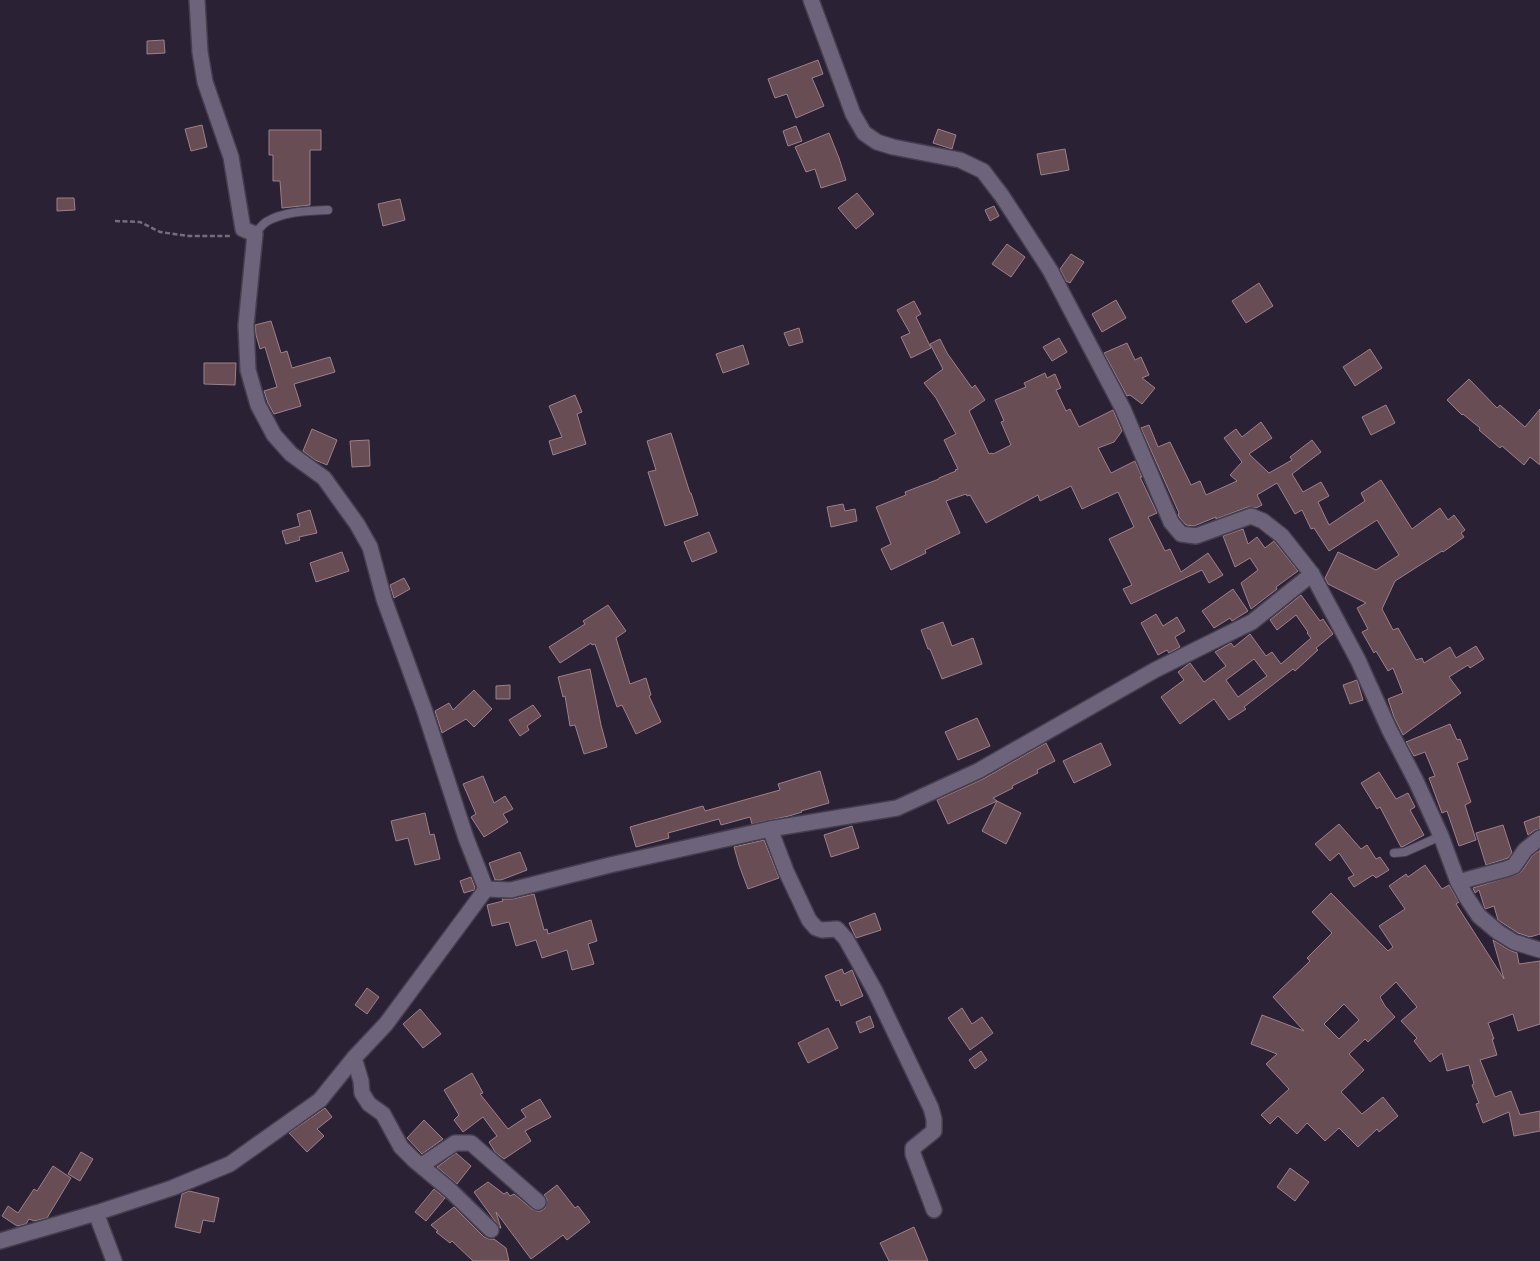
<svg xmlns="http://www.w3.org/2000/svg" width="1540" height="1261" font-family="Raleway,sans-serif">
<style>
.building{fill:#684d55;stroke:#9e8089;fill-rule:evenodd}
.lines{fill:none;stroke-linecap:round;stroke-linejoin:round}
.lane-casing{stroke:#453e4f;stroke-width:10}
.street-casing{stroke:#453e4f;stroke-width:18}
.path{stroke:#756d7f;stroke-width:2.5;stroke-dasharray:5 2.5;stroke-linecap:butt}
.lane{stroke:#6d637a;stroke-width:8}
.street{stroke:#6d637a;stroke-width:15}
</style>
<rect width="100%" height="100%" fill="#2a2135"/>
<g class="building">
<path d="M164,40l1,13 -18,1v-13z"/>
<path d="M818,60l5,14 -11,4 12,28 -28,12 -9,-24 -12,4 -7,-19z"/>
<path d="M202,125l5,22 -16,4 -6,-22z"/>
<path d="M796,126l6,15 -14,5 -5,-15z"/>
<path d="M938,129l18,6 -4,14 -19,-6z"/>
<path d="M269,130h52v20h-11v55l-28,3 -2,-27h-7v-26h-4z"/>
<path d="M829,133l10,25 7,22 -25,8 -6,-19 -9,3 -11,-25z"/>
<path d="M1065,149l4,21 -28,5 -4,-21z"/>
<path d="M857,193l17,21 -18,15 -18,-21z"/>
<path d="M57,198h17l1,12 -18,1z"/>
<path d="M400,199l5,21 -22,6 -5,-22z"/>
<path d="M994,206l5,10 -9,5 -5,-11z"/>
<path d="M1007,244l18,13 -14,20 -19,-13z"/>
<path d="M1071,254l13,8 -14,21 -4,-2 -6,-12z"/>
<path d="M1259,283l14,23 -27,17 -14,-22z"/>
<path d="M1116,300l10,18 -24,14 -10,-18z"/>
<path d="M914,301l7,13 -5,3 15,31 -20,10 -10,-21 9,-4 -13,-23z"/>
<path d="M271,321l10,32 6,-2 5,17 38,-11 5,15 -41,12 7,22 -27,8 -6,-11 -4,-12 13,-4 -12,-40 -5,2 -4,-14 -1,-10z"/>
<path d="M799,328l4,14 -14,4 -5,-13z"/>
<path d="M1059,338l8,14 -15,9 -9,-14z"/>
<path d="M940,339l7,14 25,35 3,-3 10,15 -16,11 20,43 3,-1 1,1 18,-9 -10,-23 3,-1 -9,-21 31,-13 -2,-4 21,-10 2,5 8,-4 6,14 -5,2 10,21 4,-2 9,18 34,-17 9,21 -8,11 -16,6 13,25 24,-12 7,16h-2l17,36 -9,4 17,34 5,-2 11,23 27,-19 15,22 -14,8 -7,-13 -71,34 -8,-15 9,-4 -23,-46 25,-12 -16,-35 -36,17 -11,-23 -31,15 -2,-6 -52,28 -16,-28 -3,1 -1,-2 -20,7 14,32 -35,17 1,3 -35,17 -10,-21 10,-5 -15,-37 30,-12 -1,-3 34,-13v-1l17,-7 -1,-1 3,-1 -14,-29 12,-6 -20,-36 -12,-15 19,-14 -13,-25z"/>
<path d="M1127,343l8,17 6,-3 8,18 -7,3 13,10 -13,16 -12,-9 -3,1 -23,-43z"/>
<path d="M743,345l6,19 -26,9 -7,-19z"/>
<path d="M1370,349l12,19 -27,18 -12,-19z"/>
<path d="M204,363h32l-1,22 -31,-1z"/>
<path d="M1469,379l28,29 3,-3 25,22 15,-18v56l-10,-8 -6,8 -22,-19 -2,2 -21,-18 1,-2 -17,-14 -1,1 -15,-15z"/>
<path d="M575,395l7,17 -5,2 9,30 -33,11 -4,-14 13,-4 -13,-31z"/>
<path d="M1386,405l9,18 -24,12 -9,-18z"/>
<path d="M1261,422l11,16 -23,16 20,19 23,-13 -2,-3 22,-17 9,12 -29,22 11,18 18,-10 8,14 -11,6 11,23 36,-24 -4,-8 20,-13 31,49 28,-21 8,12 6,-5 11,15 -4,3 3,4 -21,15 -1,-1 -47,30 -13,28 11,21 5,-2 18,32 6,-2 2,5 26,-16 6,11 20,-12 8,13 -14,9 -2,-3 -19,12 12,16 -58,42 -9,-18 -6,-18 15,-6 -10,-25 -5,3 -12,-20 -2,2 -12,-21 6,-3 -11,-21 9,-5 -38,-19 -3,-6 13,-26 38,18 23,-15 -22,-35 -48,31 -15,-23 -3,1 -9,-19 -7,4 -18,-31 -20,12 5,10 -6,3 -8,-1 -32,12v-2l-22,9 -8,-1 -7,-8 -1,-3 1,-1 -38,-85 8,-3 9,22 12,-5 21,43 9,-4 6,14 31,-14 -7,-6 12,-13 -18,-24 12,-9 6,8z"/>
<path d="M312,429l25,11 -10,25 -12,-5 -12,-9z"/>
<path d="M671,433l19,60h1l7,22 -33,11 -17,-54 8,-2 -9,-29z"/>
<path d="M369,440l1,26 -18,1 -2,-26z"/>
<path d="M843,504l2,7 10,-2 2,12 -26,6 -4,-20z"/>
<path d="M310,510l7,23 -18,4 1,3 -14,4 -4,-13 18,-5 -3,-12z"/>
<path d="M1243,529l5,15 9,-7 8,11 9,-7 24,30 -22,16 1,2 -26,20 -10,-26 17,-13 -8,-12 -15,9 -12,-31z"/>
<path d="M709,532l8,20 -25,10 -8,-20z"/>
<path d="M342,552l7,19 -33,11 -6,-19z"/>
<path d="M404,578l6,11 -16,9 -4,-13z"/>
<path d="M1233,589l15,22 -16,10 -2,-3 -16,10 -12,-17z"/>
<path d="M1301,595l19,26 3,-2 10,15 -17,14 2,2 -23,21 -2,-2 -49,38 2,2 -17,11 -15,-21 -34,25 -19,-27 23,-17 -6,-8 12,-9 14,19 22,-16 -11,-14 16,-9 3,4 16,-13 16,22 6,-4 9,12 30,-26 -4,-5 1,-1 -12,-17 -19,15 -7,-10zM1254,659l13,17 -29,21 -12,-17z"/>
<path d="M608,605l18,26 -10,7 14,46 16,-6 5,17 -2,1 12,26 -25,12 -14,-29 -5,2 -22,-63 -3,1 -1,-2 -31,20 -11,-16 36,-23 -2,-3z"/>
<path d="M1156,614l7,12 14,-9 8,14 -10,6 5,10 -11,6 -2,-3 -9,5 -17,-32z"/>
<path d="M943,622l9,24 21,-8 9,26 -40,15 -12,-30h-2l-7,-19z"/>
<path d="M590,669l11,56 6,22 -23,7 -9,-29 -5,1 -5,-30 -2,1 -5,-20z"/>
<path d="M1357,680l6,20 -13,4 -7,-19z"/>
<path d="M510,685v14h-14v-13z"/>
<path d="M474,690l18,19 -18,18 -8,-8 -24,14 -7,-22 14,-8 4,7z"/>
<path d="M533,705l8,11 -14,10 2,4 -9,6 -11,-16z"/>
<path d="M977,718l13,28 -32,14 -13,-28z"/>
<path d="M1450,724l7,16 3,-1 8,20 -11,4 14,39 -6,3 11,35 -17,6 -12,-35 -5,2 -13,-35 6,-2 -10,-24 -11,4 -8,-14z"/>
<path d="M1046,743l9,18 -18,9 1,3 -26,13 1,2 -20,10 4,3 -49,23 -11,-24 46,-21z"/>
<path d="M1101,743l10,22 -37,18 -11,-22z"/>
<path d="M820,771l9,32 -28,8 1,1 -13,4 -37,8 -2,-7 -29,8 -2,-6 -51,14 1,5 -33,9 -6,-20 73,-21 2,5 75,-21 -2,-6z"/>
<path d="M1379,772l17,27 12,-6 7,14 -5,3 14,25 -20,11 -3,1 -21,-40 -3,2 -16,-26z"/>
<path d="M483,776l11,27 11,-7 8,13 -10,5 5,8 -24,15 -13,-20 5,-3 -13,-30z"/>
<path d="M997,801l24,12 -15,31 -24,-13z"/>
<path d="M425,813l5,22 4,-1 6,25 -25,6 -7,-27 -12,3 -5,-20z"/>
<path d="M1540,816v13l-5,1 -7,5 -4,-13z"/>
<path d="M1339,824l22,25 6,-4 9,14 4,-2 9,13 -13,8 -3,-3 -19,12 -6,-9 6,-3 -15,-22 -9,8 -15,-17z"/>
<path d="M1503,825l9,28 -4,5 -22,7 -10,-32z"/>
<path d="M852,826l7,22 -28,9 -7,-22z"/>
<path d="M764,840l15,38 -31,11 -9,-24 -5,-18z"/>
<path d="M1540,850v84l-10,3 -12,-4 -20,-13 -4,-14 -9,3 -6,-19 -4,3 -2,-5 45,-14 4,-3 10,-15z"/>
<path d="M520,852l7,18 -26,10h-6l-6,-17z"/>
<path d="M1425,865l17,24 7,-4 10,17 -3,2 48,75 -11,-39 16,10 8,3 2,11 21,-3v63l-22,7 -5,-17 -25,9 6,16h-2l5,16 -17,5 15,37 16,-6 9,24 20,-4v20l-26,5 -5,-24 -26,11 -7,-19 3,-1 -7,-18 2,-1 -5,-19 -22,6 -5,-18 -12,9 -16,-21 3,-3 -16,-17 16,-14 -21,-25 -16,15 5,9 10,11 -27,25 -3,-3 -16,15 15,16 -23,22 21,22 21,-17 15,19 -19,16 -2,-3 -19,18 -19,-19 -14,13 -18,-18 -10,11 -19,-18 -8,8 -9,-9 28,-26 -23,-25 11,-10 -26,-10 11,-29 42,16 -31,-34 37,-36 -3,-3 25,-25 -20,-21 19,-19 57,58 5,-4 -14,-21 26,-17 -16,-23 17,-12 2,3zM1344,1004l15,16 -20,19 -15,-15z"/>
<path d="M471,877l4,11 -1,2 -10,3 -4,-12z"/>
<path d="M534,894l10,36 3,-1 1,5 43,-14 6,21 -9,3 6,20 -22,6 -5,-20 -25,8 -6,-18 -20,6 -7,-24 -17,4 -5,-21 16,-4 -1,-2h11z"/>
<path d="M875,913l6,17 -25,8 -7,-15z"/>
<path d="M842,969l2,5 8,-4 11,26 -22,10 -2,-6 -3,1 -11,-25z"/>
<path d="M367,988l12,9 -12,17 -12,-9z"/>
<path d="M962,1008l10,16 10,-7 11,16 -23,17 -22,-32z"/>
<path d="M420,1009l21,25 -18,14 -20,-24z"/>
<path d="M870,1016l4,11 -14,6 -4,-11z"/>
<path d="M828,1028l10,20 -30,15 -10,-20z"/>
<path d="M981,1051l6,9 -12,9 -6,-9z"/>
<path d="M472,1073l11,20 -3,1 28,35 18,-12 -5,-7 19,-11 11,18 -26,14 6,10 -27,18 -9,-7 -6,-10 8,-6 -14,-19 -20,15 -9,-12 5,-5 -15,-25z"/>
<path d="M325,1108l7,9 -15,12 7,7 -17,16 -18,-19z"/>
<path d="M424,1120l19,19 -21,15 -15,-16z"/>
<path d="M81,1152l12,7 -13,22 -12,-7z"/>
<path d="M456,1153l15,13 -14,18 -20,-17z"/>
<path d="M53,1166l18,12 -24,40 -13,3 -5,-2 -3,5 -9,2 -15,-10 6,-10 10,7 16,-24 3,2z"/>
<path d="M1290,1168l19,14 -14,19 -18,-14z"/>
<path d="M488,1182l16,12 3,-2 3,4 4,-2 18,15 5,2h4l4,-3 2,-9 -3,-4 13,-10 18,23 3,-2 12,16 -23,18 -4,-5 -32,24 -35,-47 5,16h-1l-26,-36z"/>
<path d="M434,1189l11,9 -19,23 -11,-9z"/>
<path d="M189,1191l30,7 -5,24 -11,-2 -3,13 -25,-6 7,-33z"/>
<path d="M454,1207l30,30 5,2h5l12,9 3,13h-36l-21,-20 -2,2 -14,-11 2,-1 -7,-6z"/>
<path d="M914,1227l14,34h-39l-9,-18z"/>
</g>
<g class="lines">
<defs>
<g id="lane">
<path d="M255,234c3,-4 7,-9 11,-12 18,-11 42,-11 62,-12"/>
<path d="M1394,853l11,-1 36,-16"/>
</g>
<g id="street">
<path d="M197,0l3,52 5,30 26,75 12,72 12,5 -9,91 2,45 10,35 16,30 17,19 33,24 33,46 13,23 14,52 40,110 42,129 20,51"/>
<path d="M811,0l42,114 11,19 13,9 16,5 67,13 23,11 19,25 48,74 73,139 48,113 10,12 15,2 55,-20 12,5 19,15 30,38 46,86 31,69 27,52 25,55 17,46 9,16 12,18 19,16 16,10 26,8"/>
<path d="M770,829l16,42 23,49 7,8 6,2 15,-1 9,10 29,52 56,117 3,11v12l-21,17v6l21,56"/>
<path d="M1458,882l48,-13 8,-3 11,-16 15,-12"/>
<path d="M486,889l25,1 99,-25 160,-36 127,-21 81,-37 177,-101 97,-48 60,-48"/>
<path d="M354,1058l7,23 1,12 7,11 14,10 18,33 13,13 36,30 41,40"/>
<path d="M422,1165l33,-22h16l67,59"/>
<path d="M96,1213l18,48"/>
<path d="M0,1241l96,-28 76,-25 58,-24 90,-64 34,-42 32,-34 100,-135"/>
</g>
</defs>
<use href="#lane" class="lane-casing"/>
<use href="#street" class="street-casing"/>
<path class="path" d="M115,221l25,1 20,10 29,4h42"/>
<use href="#lane" class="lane"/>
<use href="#street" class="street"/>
</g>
</svg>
